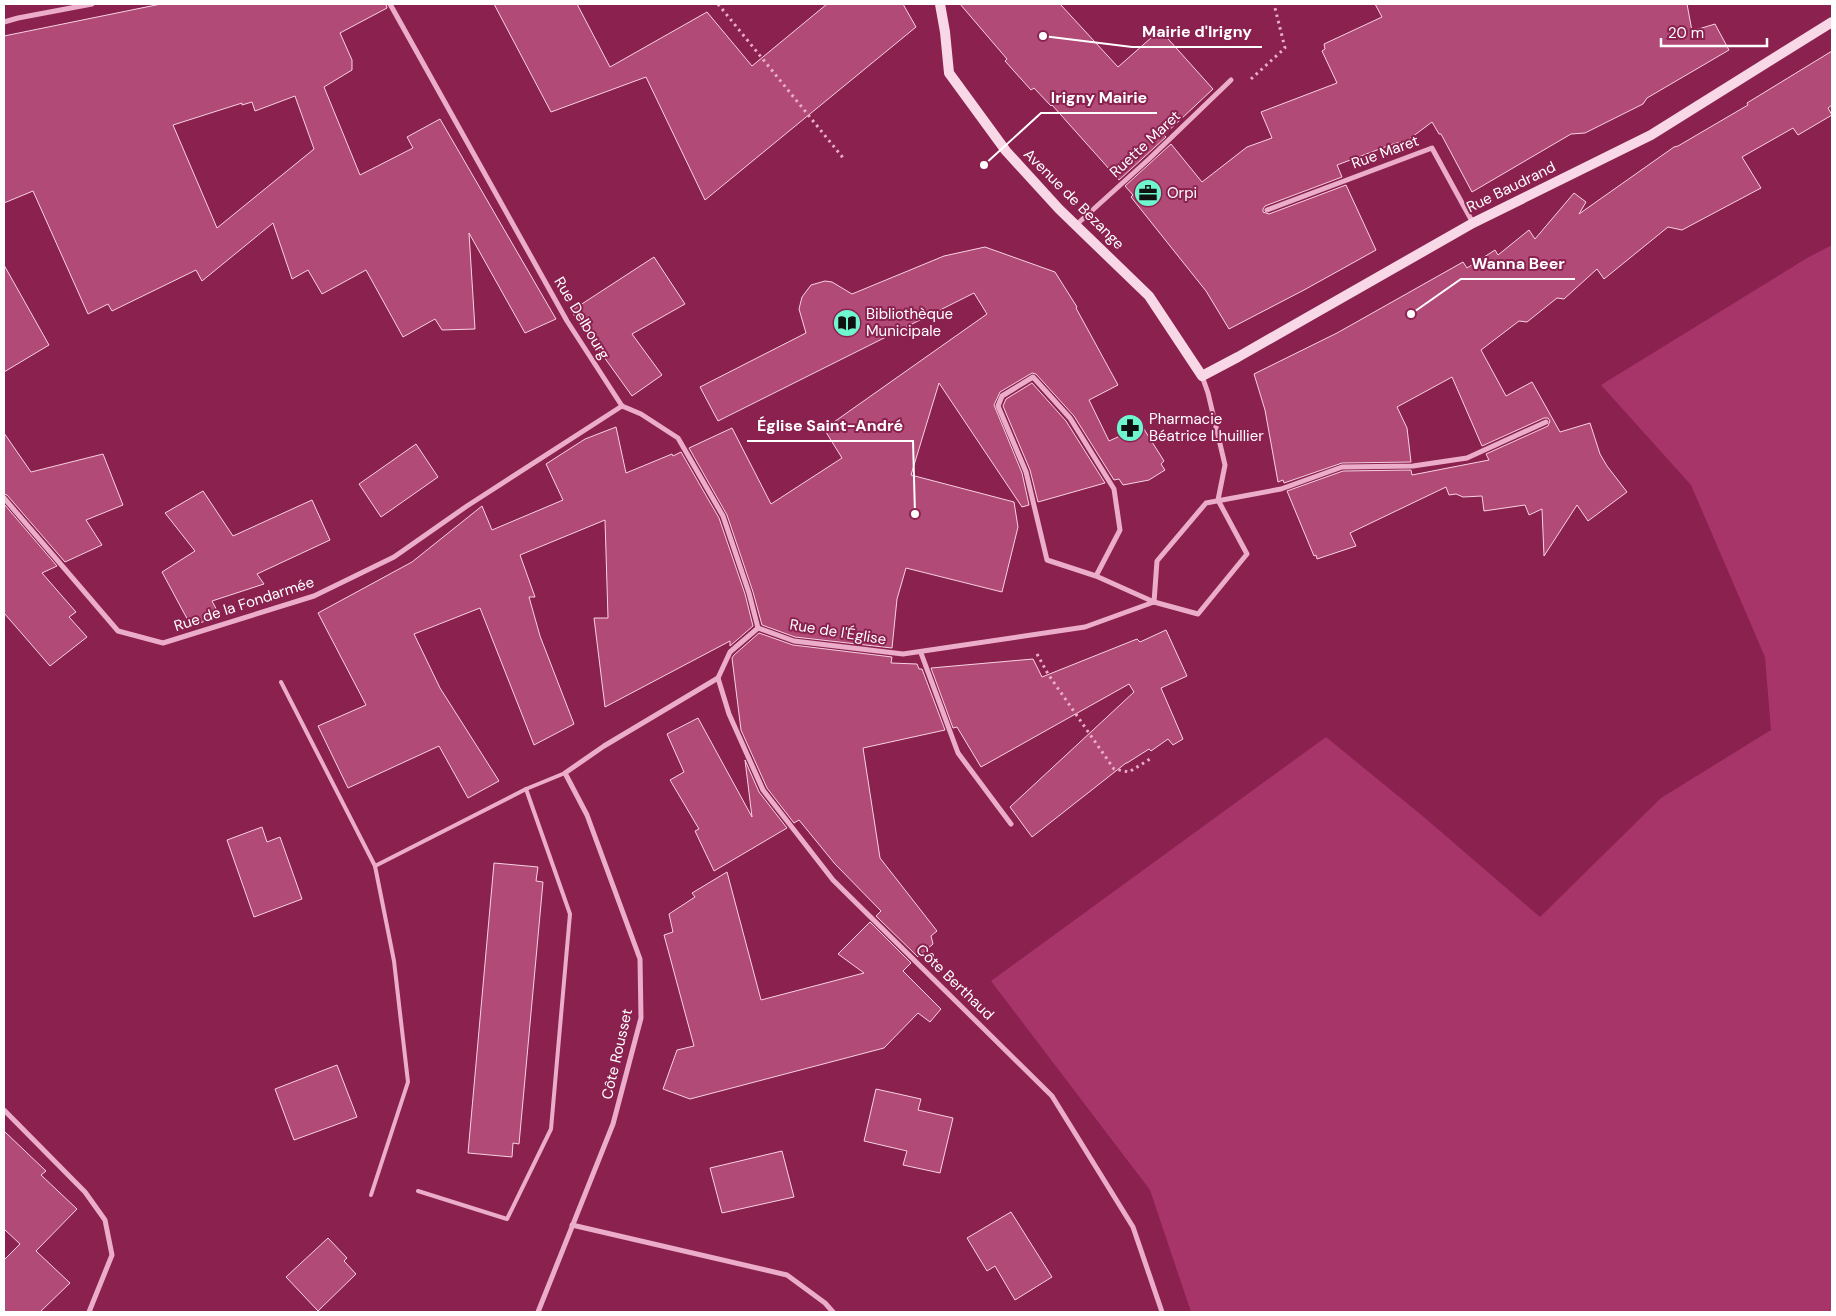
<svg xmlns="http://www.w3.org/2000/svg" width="1836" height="1316" font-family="'DM Sans',sans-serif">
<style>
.green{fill:#a73569}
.building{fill:#b24a78;stroke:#f8d2e3;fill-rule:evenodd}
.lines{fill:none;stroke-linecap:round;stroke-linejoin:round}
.path{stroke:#ebadc9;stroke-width:3;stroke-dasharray:2.5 4;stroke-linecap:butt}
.lane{stroke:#ebadc9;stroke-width:4}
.street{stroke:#ebadc9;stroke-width:5}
.secondary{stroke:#f8d8e6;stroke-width:10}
.labels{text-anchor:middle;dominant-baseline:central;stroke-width:4;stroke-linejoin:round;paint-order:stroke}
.street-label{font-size:15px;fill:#fff;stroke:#8a214f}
.poi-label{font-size:15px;fill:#fff;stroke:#8a214f;text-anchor:start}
.leader{fill:none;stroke:#fff;stroke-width:2}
.callout-dot{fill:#fff;stroke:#8a214f;stroke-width:2}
.callout-label{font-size:16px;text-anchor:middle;font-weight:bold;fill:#fff;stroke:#8a214f;stroke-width:4;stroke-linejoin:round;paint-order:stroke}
</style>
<rect width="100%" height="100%" fill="#8a214f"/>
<path class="green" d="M1832,245v1067h-641l-41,-122 -159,-209 335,-244 99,81 115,99 121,-119 110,-68 -6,-73 -74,-172 -90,-100 206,-127z"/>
<g class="building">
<path d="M161,4h225l1,4 -47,25 12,27v10l-28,17 36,88 53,-27 -6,-11 33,-18 116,200 -31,14 -56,-100 6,96 -33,1 -7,-11 -32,18 -37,-67 -44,24 -14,-24 -16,9 -19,-56 -71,58 -6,-11 -84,41 -4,-7 -20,10 -55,-123 -29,12v-167zM295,96l19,53 -97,79 -44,-103 69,-22v2l10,-3 3,9z"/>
<path d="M494,4h83l33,63 97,-55 45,54 75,-62h76l13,23 -211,173 -59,-123 -95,35z"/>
<path d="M960,4h100l58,63 42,-37 53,59 -49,46 2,2 -47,43 -67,-75 -1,1 -17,-18 -3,2 -26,-29 2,-2z"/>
<path d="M1375,4h312l5,27 23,-7 14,26 -82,48 -4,6 -58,29 -14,1 -99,58 -31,-58h-2l-7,-12 -24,18 -15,4 -56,21 5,12 -77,29 -2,3v3l6,2 77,-29 30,65 -72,40 -75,39 -23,-38 -75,-94 2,-2 -8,-9 46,-42 31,38 45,-35 25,-9 -11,-26 76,-29 -15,-32 3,-2 -1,-5 58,-27z"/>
<path d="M1832,51v54l-4,3 4,7 -34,20 -5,-7 -51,29 19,31 -79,42 -14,-3 -64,52 -7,-10 -33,30 -7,-1 -30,24 -8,-1 -38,29 25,46 26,-14 28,50 30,-9 10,31 7,12 20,26 -39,29 -11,-16 -33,51 -2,-47 -13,6 -4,-10 -41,6 -2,-15 -19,1 -7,-3 -7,1 -3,-8 -96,46 6,13 -39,13 -1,-4 -2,1 -27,-65 56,-20 68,-1 1,5 77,-15 -3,-6 62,-28 2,-5 -2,-3h-4l-62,28 -30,-69 -55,30 10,21 4,34 -69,1 -58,20 -1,-3 -5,2 -13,-72 -11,-36 83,-41 126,-71 4,6 28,-18 3,5 31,-25 6,9 39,-46 12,9 -7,12 95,-67 4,-1 70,-41 -1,-2z"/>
<path d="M985,247l70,25 22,35 -1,1 42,77 -29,15 20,41 33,-15 22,35 -3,3 4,6 -16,10 -26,5 -4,-6 -5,1 -40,-64 -38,-42 -4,-1 -32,19 -6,13 28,68 7,32 -7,2 -83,-124 -28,92 103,27 4,25 -16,65 -96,-24 -9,31 -5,49 -97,-11 -33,-12 -9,-33 -26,-77 -38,-67 43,-20 39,76 71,-46 -18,-29 163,-115 -13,-21 -256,128 -18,-34 106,-54 -7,-24 3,-12 9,-12 14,-4 7,1 20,12 92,-38z"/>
<path d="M654,257l31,47 -53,30 30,41 -30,21 -61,-85z"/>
<path d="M4,265l45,80 -45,27z"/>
<path d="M1032,383l34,38 39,62 -67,19 -8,-32 -27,-64 3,-7z"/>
<path d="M616,427l10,46 46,-19 1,2 8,-4 38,66 26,76 8,32 -23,20v-5l-125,66 -11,-89h14l-3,-98 -85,35 15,42h-6l11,39 34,88 -40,21 -54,-137 -66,26 26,54 59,93 -31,17 -29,-52 -91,42 -30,-62 48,-21 -48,-92 94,-51 70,-56 10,24 71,-30 -17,-36 39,-25z"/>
<path d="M4,433l27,39 72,-18 20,51 -37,15 16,25 -37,17 -58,-67 -3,-1z"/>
<path d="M416,444l22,33 -57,40 -22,-33z"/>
<path d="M203,491l30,45 79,-36 18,40 -73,34 7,10 -52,17 8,15 -29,10 -29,-54 33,-21 -30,-38z"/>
<path d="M4,504l53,62 -15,7 34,39 -7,5 18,20 -37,29 -46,-53z"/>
<path d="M1166,630l21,46 -26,12 22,51 -10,6 -5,-6 -17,12 -2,-2 -22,14h-1l-94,74 -22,-30 124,-115 -5,-8 -148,83 -24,-40 -4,1 -22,-60 102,-9 9,18 95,-38 3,3z"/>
<path d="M759,633l34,12 99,12 -1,6 26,1 2,5h3l23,61 -82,18 17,110 57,73 -6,5 2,8 -15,13 -42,-41 5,-5 -46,-47 -36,-44 -5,3 -27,-35 -26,-58 -9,-72 2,-3z"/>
<path d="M698,718l54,99 -7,-57 14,32 28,36 -73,43 -19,-40 4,-2 -29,-49 14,-8 -17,-38z"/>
<path d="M262,827l5,15 13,-5 22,62 -48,18 -27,-77z"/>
<path d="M494,863l44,4 -2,14 7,1 -24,262 -6,-1 -1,14 -44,-4z"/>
<path d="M727,872l34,128 103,-27 -26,-19 32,-32 41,41 -8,8 38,38 -11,13 -12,-9 -34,35 -194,51 -27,-10 14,-39 17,-4 -30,-111 9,-3 -4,-18 26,-17 -3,-4z"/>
<path d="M337,1065l20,52 -63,23 -19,-51z"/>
<path d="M876,1089l45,10 -3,11 35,8 -13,55 -37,-8 4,-14 -43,-10z"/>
<path d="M4,1131l42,40 -5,4 36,34 -41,42 34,32 -30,29h-36v-52l16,-16 -16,-15z"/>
<path d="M782,1151l12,46 -72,16 -12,-45z"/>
<path d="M1011,1212l41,65 -37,23 -20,-34 -8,5 -20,-33z"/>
<path d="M328,1238l19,20 -3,3 12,13 -38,37 -32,-34z"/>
</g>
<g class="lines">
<g class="path">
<path d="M718,4l126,155"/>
<path d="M1251,79l34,-31 -11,-44"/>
<path d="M1037,654l11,20 66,95 15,3 21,-13"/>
</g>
<g class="lane">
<path d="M281,682l94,184 151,-77 39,-16"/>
<path d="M418,1191l89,28 44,-90 19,-215 -44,-125"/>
<path d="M371,1195l37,-113 -14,-121 -19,-95"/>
</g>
<g class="street">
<path d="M390,4l177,317 55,85 19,8 37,24 45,78 26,77 9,35"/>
<path d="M4,22l14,-4 74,-14"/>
<path d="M1267,210l165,-62 41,75"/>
<path d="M1076,225l73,-66 82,-79"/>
<path d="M4,498l114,133 45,12 151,-47 80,-39 73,-51 155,-100"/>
<path d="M1096,576l-49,-16 -21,-88 -28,-66 4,-10 31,-19 37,41 44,71 6,41 -24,46 58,26 44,12 49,-60 -29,-54 7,-35 -17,-72 -6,-17"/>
<path d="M1154,602l3,-41 49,-58 75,-14 61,-22 71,-1 54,-8 79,-36"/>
<path d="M758,628l36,13 109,13 182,-27 69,-25"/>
<path d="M921,653l37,100 53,71"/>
<path d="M718,678l11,36 34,76 70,90 219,216 81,131 29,85"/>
<path d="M4,1110l81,82 20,28 7,35 -23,57"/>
<path d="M572,1225l215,50 38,28 8,9"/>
<path d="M538,1312l75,-188 28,-106 -1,-59 -53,-144 -22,-42 39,-27 114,-68 12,-26 28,-24"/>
</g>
<path class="secondary" d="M940,4l5,28 4,41 57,78 53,58 90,87 53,80 36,-19 235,-134 178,-88 181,-113"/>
</g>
<defs>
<symbol id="office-disc" viewBox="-11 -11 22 22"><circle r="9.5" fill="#6ef7cf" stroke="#8a214f"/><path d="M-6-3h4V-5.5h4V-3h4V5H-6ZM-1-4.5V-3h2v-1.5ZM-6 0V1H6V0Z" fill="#111"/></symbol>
<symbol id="library-disc" viewBox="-11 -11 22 22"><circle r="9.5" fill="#6ef7cf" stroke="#8a214f"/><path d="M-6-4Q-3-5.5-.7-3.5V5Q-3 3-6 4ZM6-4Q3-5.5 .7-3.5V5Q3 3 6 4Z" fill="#111"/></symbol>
<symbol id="pharmacy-disc" viewBox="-11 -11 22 22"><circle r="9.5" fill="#6ef7cf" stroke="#8a214f"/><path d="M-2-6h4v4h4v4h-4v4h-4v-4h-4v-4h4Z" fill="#111"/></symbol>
</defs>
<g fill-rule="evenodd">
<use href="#office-disc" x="1132" y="177" width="32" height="32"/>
<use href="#library-disc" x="831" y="307" width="32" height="32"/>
<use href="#pharmacy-disc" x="1114" y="412" width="32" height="32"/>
</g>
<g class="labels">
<g class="street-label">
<text transform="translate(1145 144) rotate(-43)">Ruette Maret</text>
<text transform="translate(1385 152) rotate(-20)">Rue Maret</text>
<text transform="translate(1511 187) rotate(-26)">Rue Baudrand</text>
<text transform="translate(1074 199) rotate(45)">Avenue de Bezange</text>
<text transform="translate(582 318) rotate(59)">Rue Delbourg</text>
<text transform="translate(244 604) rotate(-18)">Rue de la Fondarmée</text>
<text transform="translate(838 632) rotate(9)">Rue de l'Église</text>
<text transform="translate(955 982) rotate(44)">Côte Berthaud</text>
<text transform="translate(617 1054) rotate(-77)">Côte Rousset</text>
</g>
<g class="poi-label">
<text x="1167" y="193">Orpi</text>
<text x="866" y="314">Bibliothèque<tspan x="866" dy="17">Municipale</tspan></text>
<text x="1149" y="419">Pharmacie<tspan x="1149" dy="17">Béatrice Lhuillier</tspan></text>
</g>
</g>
<path class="leader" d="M1043 36L1132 47H1262M984 165L1041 113H1157M1411 314L1461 279H1575M915 514L913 441H747"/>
<g class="callout-dot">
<circle cx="1043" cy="36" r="5"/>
<circle cx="984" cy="165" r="5"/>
<circle cx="1411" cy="314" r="5"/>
<circle cx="915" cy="514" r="5"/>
</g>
<g class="callout-label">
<text x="1197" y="37">Mairie d'Irigny</text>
<text x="1099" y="103">Irigny Mairie</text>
<text x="1518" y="269">Wanna Beer</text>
<text x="830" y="431">Église Saint-André</text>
</g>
<rect width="1836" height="1316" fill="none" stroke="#ffffff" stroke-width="10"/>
<path d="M1661 38v8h106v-8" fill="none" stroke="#ffffff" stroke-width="2.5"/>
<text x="1668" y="38" font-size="15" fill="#ffffff" stroke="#8a214f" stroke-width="4" paint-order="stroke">20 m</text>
</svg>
